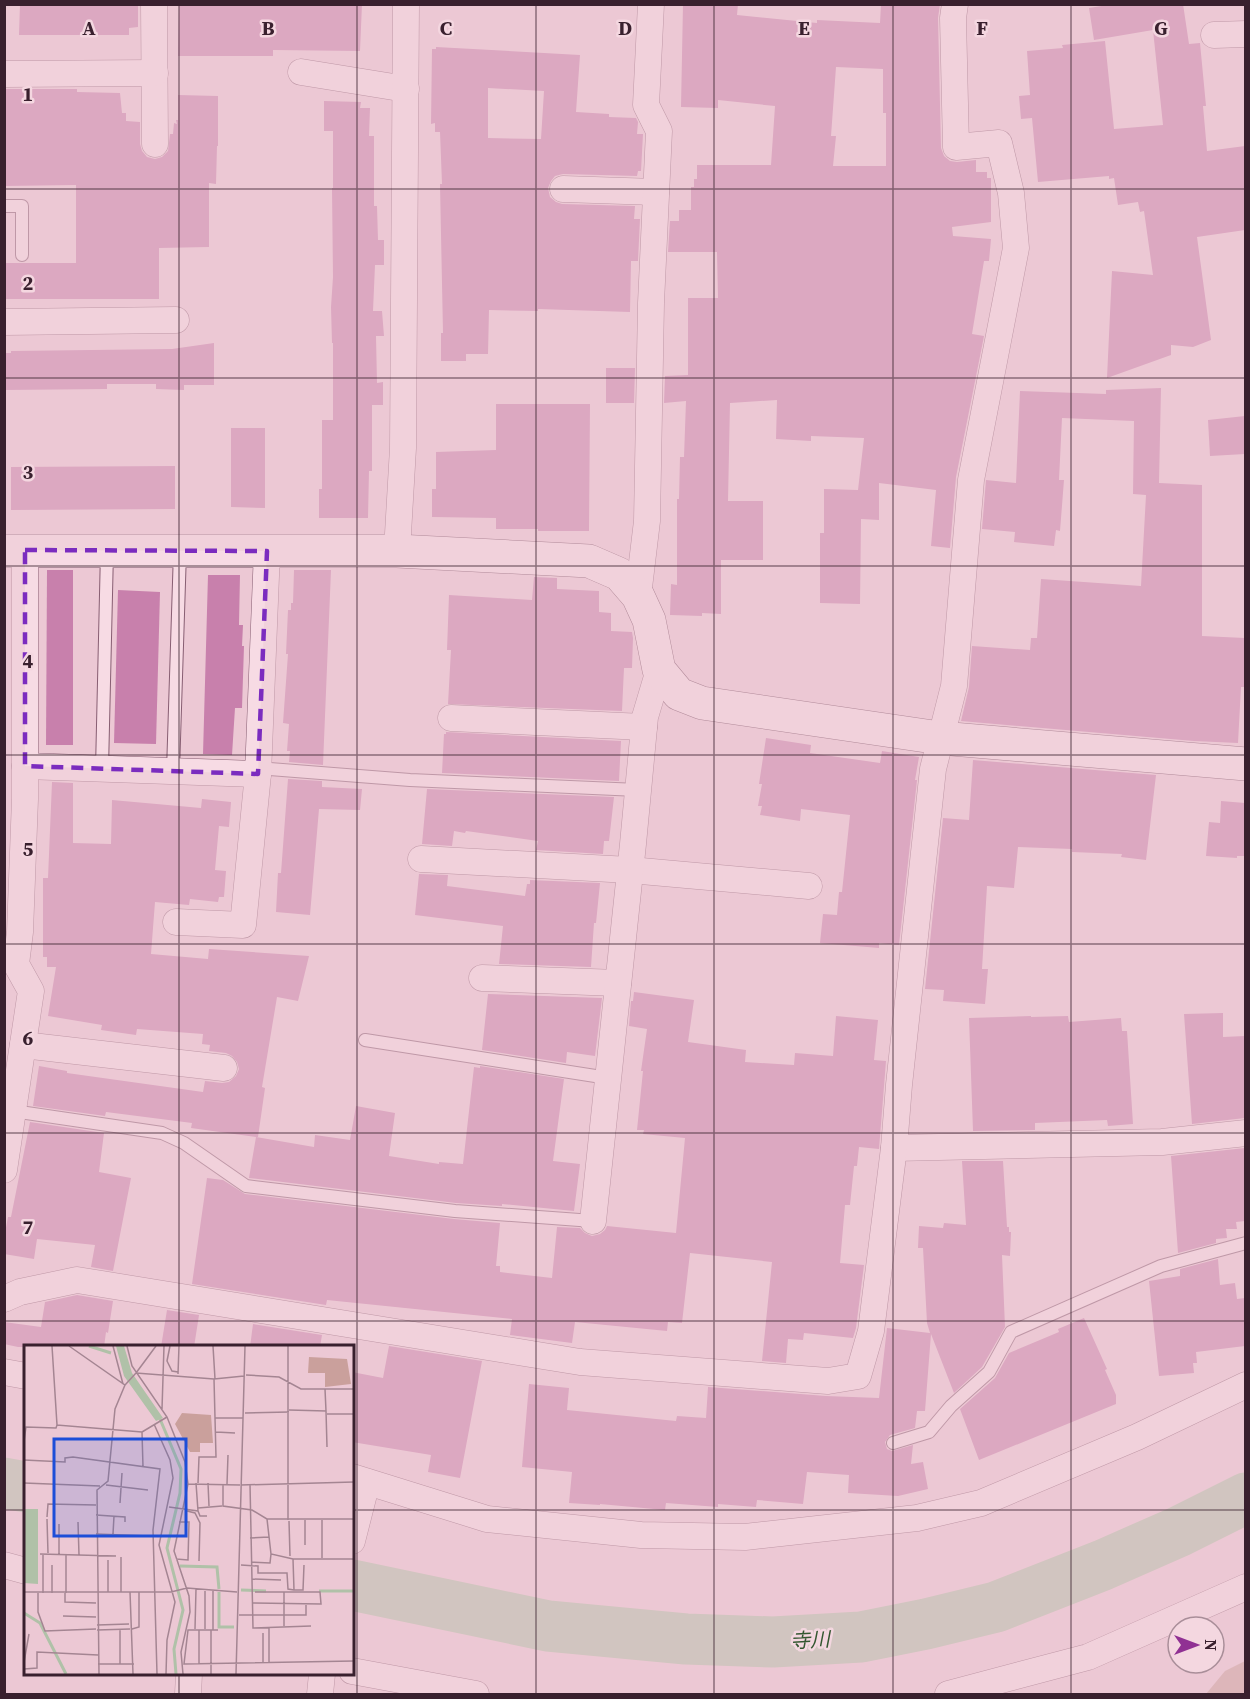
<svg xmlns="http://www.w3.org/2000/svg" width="1250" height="1699" font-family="'Source Serif 4','Noto Sans JP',serif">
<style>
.green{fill:#caa09c}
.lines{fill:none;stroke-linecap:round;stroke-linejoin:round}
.river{stroke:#b0c1a8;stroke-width:51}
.building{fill:#c880ac;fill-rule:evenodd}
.lane-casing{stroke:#875e72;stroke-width:14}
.street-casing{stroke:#875e72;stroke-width:27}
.secondary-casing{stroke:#694156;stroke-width:34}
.lane{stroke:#f7dbe4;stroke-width:12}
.street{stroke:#f7dbe4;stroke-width:26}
.secondary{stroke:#f7dbe4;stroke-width:33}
.marked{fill:none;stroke:#7b2cbf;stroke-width:4.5;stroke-dasharray:12 8;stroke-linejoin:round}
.grid{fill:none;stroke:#39202e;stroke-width:1.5;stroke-opacity:0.55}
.labels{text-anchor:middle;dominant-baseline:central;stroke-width:5;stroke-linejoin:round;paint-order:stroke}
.water-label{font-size:20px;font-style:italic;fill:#345731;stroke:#f4d7e0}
.inset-river{fill:none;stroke:#b0c1a8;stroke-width:3}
.inset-road{fill:none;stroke:#a48592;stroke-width:1.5}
.view{fill:#1d4ed8;fill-opacity:0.15;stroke:#1d4ed8;stroke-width:3}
.inset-edge{fill:none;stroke:#39202e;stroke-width:3}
.grid-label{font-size:20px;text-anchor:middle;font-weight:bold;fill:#39202e;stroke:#f4d7e0;stroke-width:5;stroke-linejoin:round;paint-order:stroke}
</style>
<rect width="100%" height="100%" fill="#ecc8d4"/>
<path class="green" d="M1245,1661v33h-39l19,-23z"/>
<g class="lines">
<g class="river">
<path d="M4,1483l22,4"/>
<path d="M352,1585l196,41 138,13 87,3 88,-5 65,-13 70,-17 107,-42 75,-33 68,-34"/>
</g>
</g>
<g class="building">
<path d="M20,4h118v23l-9,1v7h-110z"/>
<path d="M179,4h183l-2,47 -87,-1v6h-95z"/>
<path d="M683,4h55l-1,11 80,8v-3l63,3 1,-19h59l-2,14 3,130 3,8 6,5 7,1 19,-2v12h11v6h4v44l-39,5 1,9 38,3 -2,22h-5l-12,73 12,2 -28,141 -6,71 -19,-2 5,-56 -57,-7v37l-18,-1 -1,85 -40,-1v-70h4v-44l34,1 6,-52 -53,-2v5l-35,-2 1,-39 -47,3 -2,98h35v59h-42v54l-19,-1v3l-32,-1 1,-31 6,1v-86h2l1,-42h4l2,-56 -22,2 1,-27 23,-1v-77h30l-1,-46h-49l2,-31h9v-11h12v-23h3v-8h3v-14h74l4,-59 -57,-6v8l-37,-1zM836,67l47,2v44h3v53h-53l3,-30h-5z"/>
<path d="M1114,4h69l6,40 11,-1 6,63h-3l4,45 38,-5v84l-48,7 14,103 -18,7 -22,-2v10l-64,23 5,-107 41,4 -9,-64 -4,1 -2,-10 -20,3 -4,-27 -5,1v-3l-71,6 -6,-64 -11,1 -2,-23 11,-1 -3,-44 36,-3 -1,-3 43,-4 9,88 49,-4 -10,-95 -59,10 -5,-32z"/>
<path d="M436,47l144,8 -4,57 33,2v3l27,1 2,4 -1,12h6l-2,37h-3l-1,5 -74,-2 -8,2 -4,5 -3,7 2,9 6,5 6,2 73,2 -1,13h6l-2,42h-7l-1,51 -92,-3v2l-49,-1 -1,44h-22v7h-25v-28h2l-3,-149h2l-2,-52h-5v-9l-4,1 1,-75h4zM488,88l56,3 -3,48 -53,-1z"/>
<path d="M4,89h73v3l43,1 2,20h4v8l14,1v22l2,7 5,6 8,2 7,-2 6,-6 2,-17h3l1,-11 3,1 -1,-4h2v-25l40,1v50h-1l-1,38 -7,-1v64l-50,1v51h-155v-36h72v-78l-72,1z"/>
<path d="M324,101l37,1 -1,6h10l-1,28h5v70h3l1,34h6v25h-9l-2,46h9l2,25h-8l1,47 6,-1v23h-11v66h-3l-1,47h-49v-29h3v-69h11v-77h-1l-1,-36 2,-30 -1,-89h1v-57h-9z"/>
<path d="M214,343v42h-30v5l-28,-1v-5h-49v5l-103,1v-37h7v-2l161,-2z"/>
<path d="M606,368h29l-1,35h-28z"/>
<path d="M1161,388l-2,95 43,2v151l43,2v49h-4l-3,56 -44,-2 -233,-20 8,-34 3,-41 58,4 1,-12h6l4,-59 100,7 5,-91 -13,-1 1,-73 -72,-3 -3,62h5l-4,51 -4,-1 -2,16 -40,-4 1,-10 -33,-3 4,-49 30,3 4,-92 86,3v-4z"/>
<path d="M496,404h94l-1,127h-51v-2h-42v-11l-64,-1v-28h4v-37l60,-2z"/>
<path d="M1245,416v38l-35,2 -2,-36z"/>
<path d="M231,428h34v80l-34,-1z"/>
<path d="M175,466v43l-164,1v-43z"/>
<path d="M47,570h26v175h-27z"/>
<path d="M294,570h37l-8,195 -34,-3 1,-11h-3l2,-27 -6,-1 5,-69h-2l2,-44h3v-7h2z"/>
<path d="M208,575h32l-1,50h4l-1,21h2l-2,62h-7l-3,47 -29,-1z"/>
<path d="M534,577l23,1v11l42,2v21l12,1v18l21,1 1,6 -1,30h-8l-2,43 -174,-7 3,-54h-4l2,-55 83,5z"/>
<path d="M118,590l42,2 -4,152 -42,-1z"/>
<path d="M446,732l175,9 -2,40 -177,-8 2,-39h2z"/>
<path d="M766,738l45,7 -1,8 70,10 2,-12 37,6 -4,23h2l-18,165 -20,-2v5l-59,-5 3,-29 14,1 2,-23h3l8,-77 -49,-6 -1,12 -40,-6 2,-9h-4l4,-22h-3z"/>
<path d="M973,760l183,15 -10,85 -25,-3 1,-3 -50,-2v-3l-54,-2 -4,41 -27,-2 -5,83h6l-3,35 -42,-3 1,-11 -19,-1 18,-171 26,2z"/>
<path d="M288,779l34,2v6l40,2 -2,21 -41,-1 -9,106 -34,-3 2,-39h3z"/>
<path d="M52,782l21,1v60l38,1 1,-44 89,8 1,-9 29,3 -2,25 -10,-1 -4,44 11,1 -2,26h-5l-1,5 -28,-3 -1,6 -34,-3 -4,52 57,5 1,-10 100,7 -11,45 -21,-4 -15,90 3,1 -7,49h-2l58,10 1,-12 35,5 6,-34 39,7 -6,43 50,8v-2l24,2 11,-97 6,1v-2l84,13 -11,82 27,3 -6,47 -72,-7v2l-46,-3 -207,-25 7,-41 -65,-9 1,-5 -86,-11 -1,4 -72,-10 6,-40 28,5v2l136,19 2,-11 17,2 7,-1 7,-6 3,-7 -2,-7 -5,-6 -6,-3 -17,-2 1,-6 -8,-1 1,-10 -66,-5 -1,6 -35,-5 1,-5 -54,-9 8,-49h-9v-10h-4v-79h5z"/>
<path d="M427,789l187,8 -5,44h-5l-1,13 -67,-4 2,-9 -72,-10 -1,2 -11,-2 -2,15 -30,-2z"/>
<path d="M1221,801l24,2v53h-8v2l-31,-2 3,-34 11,1z"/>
<path d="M419,874l29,1 -1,11 78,10 2,-12h3v-4l70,3 -4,40h-2l-3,44 -92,-3 4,-38 -88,-11z"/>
<path d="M634,992l60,8 -6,42 58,8 -1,12 49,3 1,-12 38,3 3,-40 42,4 -4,40 12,1 -7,88 -20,-2 -2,19h-3l-4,39h-5l-5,58 24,2 -8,63 -3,10 -49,-5 -1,7 -15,-1 -2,24 -24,-2 10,-99 -82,-9 -8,70 -14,-1 -1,9 -92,-9 -3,21 -62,-8 2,-16 -185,-19 -1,5 -134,-21 15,-106 16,2 22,14 209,25 46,4 -4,43h4v6l52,6 5,-51 23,1 5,5 7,3 8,-2 5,-4 2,-4 69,7 9,-95 -42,-4 1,-4h-7l6,-59h-2l6,-42 -18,-3 2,-25h2z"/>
<path d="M488,994l114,4 -7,58 -28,-4 -1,11 -84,-13z"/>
<path d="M1223,1013v24l22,-1v82l-53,6 -8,-110z"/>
<path d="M1031,1016v1l37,-1 1,6 52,-4 1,13h5l6,93 -25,2 -1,-6 -72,3v7l-62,1 -4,-113z"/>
<path d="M30,1122l74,11 -5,39 32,6 -18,93 -22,-4 4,-22 -58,-6 -3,20 -30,-5v-16l4,-21h3z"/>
<path d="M1245,1148v73l-9,1 1,7h-11l1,9 -11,1v4l-38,10 -7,-97z"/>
<path d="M962,1161h41l4,66h2v5h2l-1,24 -8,-1 3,72 -23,40 -28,26 -23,-59 -6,77h-8l-2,17 -25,7 -5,7 2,7 5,2 21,-6 -2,19 12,-2 5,27 -30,7 -50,-3 1,-18 -42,-3 -4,32 -46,-4 -1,7 -38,-3v3l-52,-4 -1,7 -65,-6v1l-31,-2 3,-31 -50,-5 7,-83 40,4 -2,22 109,11 1,-5 29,2 2,-31 118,9 53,2 8,-70 43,5 -3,-10 -4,-75h-5l1,-22 24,2 1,-5 22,2z"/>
<path d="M1218,1259l2,26 15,-2 2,16 8,-1v48l-49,6 1,11h-4l1,10 -35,3 -10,-95 31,-5v-7z"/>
<path d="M77,1295l36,6 -5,32 -2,-1 -2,15h-86l-14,-3v-22l37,5 4,-25z"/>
<path d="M167,1310l32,5 -5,32h-33z"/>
<path d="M1084,1318l23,51 -2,1 11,25v9l-137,56 -19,-51 35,-31 14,-25 50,-21 -1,-3z"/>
<path d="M253,1324l69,11 -2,12h-70z"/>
<path d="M389,1346l93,15 -22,117 -32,-6 3,-17 -79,-13v-70l31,6z"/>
</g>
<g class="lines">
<defs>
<g id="lane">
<path d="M4,206h18v49"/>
<path d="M257,768l153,12 228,10"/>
<path d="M102,769l5,-218"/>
<path d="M173,771l7,-220"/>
<path d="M365,1040l243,38"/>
<path d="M13,1111l149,22 22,10 62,43 209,25 138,10"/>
<path d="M893,1443l36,-11 22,-26 38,-34 22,-40 150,-66 85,-23"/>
</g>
<g id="street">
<path d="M154,4l1,140"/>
<path d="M1214,35l32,-1"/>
<path d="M301,72l105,17"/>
<path d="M4,74l151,-1"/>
<path d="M563,189l93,3"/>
<path d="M4,322l172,-2"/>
<path d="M397,551l6,-103 3,-444"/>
<path d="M638,596l9,-75 4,-218 8,-172 -13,-26 5,-101"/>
<path d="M451,718l193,9"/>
<path d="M25,766l233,8"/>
<path d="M421,859l209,11 179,16"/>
<path d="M176,922l67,3 15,-151 9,-223"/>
<path d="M482,978l136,5"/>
<path d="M23,1045l201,23"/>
<path d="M894,1148l268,-6 84,-9"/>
<path d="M4,1170l27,-179 -15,-27 4,-32 5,-133v-249"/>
<path d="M593,1221l40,-377 12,-127 14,-47"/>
<path d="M4,1299l16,-7 57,-12 503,82 248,19 30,-5 13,-45 23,-183 5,-63 34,-316 21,-83 17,-206 45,-232 -5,-55 -12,-50 -43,4 -3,-129 2,-14"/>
<path d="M4,1372l22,4"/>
<path d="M352,1477l135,42 154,16 104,2 172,-19 64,-15 156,-66 109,-52"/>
<path d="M352,1541l15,-59"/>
<path d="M4,1565l22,6"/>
<path d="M352,1671l124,23"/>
<path d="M188,1694l1,-20"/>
<path d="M320,1694l2,-20"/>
<path d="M948,1694l140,-37 158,-70"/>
</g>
<path id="secondary" d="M4,551h393l192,10 30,13 19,22 11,24 10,50 20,24 23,9 238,35 306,26"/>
</defs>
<use href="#lane" class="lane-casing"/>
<use href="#street" class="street-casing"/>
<use href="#secondary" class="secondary-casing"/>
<use href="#lane" class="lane"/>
<use href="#street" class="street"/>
<use href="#secondary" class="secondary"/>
</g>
<path d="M0 0H1250V1699H0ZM25,550l242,1 -9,223 -233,-8z" fill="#ecc8d4" fill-opacity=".55" fill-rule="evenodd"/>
<path class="marked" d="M25,550l242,1 -9,223 -233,-8z"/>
<path class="grid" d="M179,4v1342M357,4v1690M536,4v1690M714,4v1690M893,4v1690M1071,4v1690M4,189h1242M4,378h1242M4,566h1242M4,755h1242M4,944h1242M4,1133h1242M4,1321h1242M4,1510h22M352,1510h894M179,1674v20"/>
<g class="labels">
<g class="water-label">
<text transform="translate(810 1640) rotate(-3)">寺川</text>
</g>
</g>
<g transform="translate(24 1345)">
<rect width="330" height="330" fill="#ecc8d4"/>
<path d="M285,12l38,2 4,25 -26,3v-14h-17zM158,68l29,2 2,28h-13v9h-10l-15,-28z" fill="#caa09c"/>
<path d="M92,1h8l8,27 31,45 -7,3 -32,-45zM0,164h14v75l-14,-1z" fill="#b0c1a8"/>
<path class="inset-river" d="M65,1l22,7M136,74l21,50 -1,24 -13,55 16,62 -9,39 2,25M156,221l37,1 2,22M217,245l25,1M295,246h35M195,247v35h15M0,268l16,10 26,51"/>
<path class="inset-road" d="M28,1l5,79M45,1l56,39 11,-12 78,6 30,-3M89,1l10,38M103,1l5,20 35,51 18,45 3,22 -14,67 15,45 1,16 -9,40 2,22M146,1l-3,15 5,10 6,1M189,1l2,33M112,28l20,-27M154,29l1,-28M222,30l33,2 22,12h53M138,64l2,-63M265,65l37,1 -1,-22M302,66l1,36M221,68l44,-1M303,69h27M191,73h28M130,79l16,36 3,18 -14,67 16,57 -8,38 -1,34M192,87l19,1M0,96l2,-14 30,1 1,-3 85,7M0,115l41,2v-4l8,-1 87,12 -7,61 4,144M119,122l-1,-35 25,-15M0,138l76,3M172,138l2,28M174,138l1,-26h17l-2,-78M184,138l1,23M164,139l52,1M199,139v22l29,4 15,9 4,35 22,5h61M203,139l1,-29M226,139l3,144 58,-2M82,140l42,5M217,140l113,-3M96,158l2,-30M145,162l29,4 2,5h7M174,163l24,-2M163,166l8,2 5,10 -1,38M72,170l29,2v5M23,172l1,-13 48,1M23,174l1,34M243,174h87M264,175v-174M281,175v25M298,175v38M265,176l1,35M54,177l1,33M35,179v30M72,189l53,2M89,189l1,-18M226,193l19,-1M16,209l76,2M19,209v39M42,209v39M152,214l12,1 1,-38h-10M269,214l1,31h9l1,-25M84,215v32M227,217l19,1 1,-9M217,220l17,1v7h29l1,16 6,1M228,234l29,1M189,245v40M0,247h147l16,-4 50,4M97,247v-35M106,247l3,82M14,248v19l7,19 51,-2M28,248v-28M41,248v9l31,1M229,258l68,1 -1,-12h-65M215,270h67v-10M39,271l33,1M73,280l32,-1M260,281v-34M108,284l7,-2v-35M171,284l1,-40M181,284v-40M73,285l33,-1M175,285v34M187,285v44M194,285h-30l-4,34 170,-3M0,317l5,-28M239,317v-29M245,317v-35M74,319h36M96,319v-34M0,324l13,-1v-16l61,3M75,329l-2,-184 11,-9 7,-72 10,-24M212,329l9,-328"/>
<path class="view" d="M30,94h132v97h-132z"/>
<rect width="330" height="330" class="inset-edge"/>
</g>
<g class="grid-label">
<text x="89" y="35">A</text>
<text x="268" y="35">B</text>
<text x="446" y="35">C</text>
<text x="625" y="35">D</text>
<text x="804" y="35">E</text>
<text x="982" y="35">F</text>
<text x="1161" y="35">G</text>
<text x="28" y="101">1</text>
<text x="28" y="290">2</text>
<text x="28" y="479">3</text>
<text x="28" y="668">4</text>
<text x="28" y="856">5</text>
<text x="28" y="1045">6</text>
<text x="28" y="1234">7</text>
</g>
<rect width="1250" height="1699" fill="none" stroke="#39202e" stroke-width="12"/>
<g transform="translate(1196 1645) rotate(90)"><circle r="28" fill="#f4d7e0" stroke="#a98e99" stroke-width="1.5"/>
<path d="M0-4.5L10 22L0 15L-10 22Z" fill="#903193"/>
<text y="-9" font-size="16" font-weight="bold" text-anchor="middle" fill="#39202e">N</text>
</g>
</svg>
